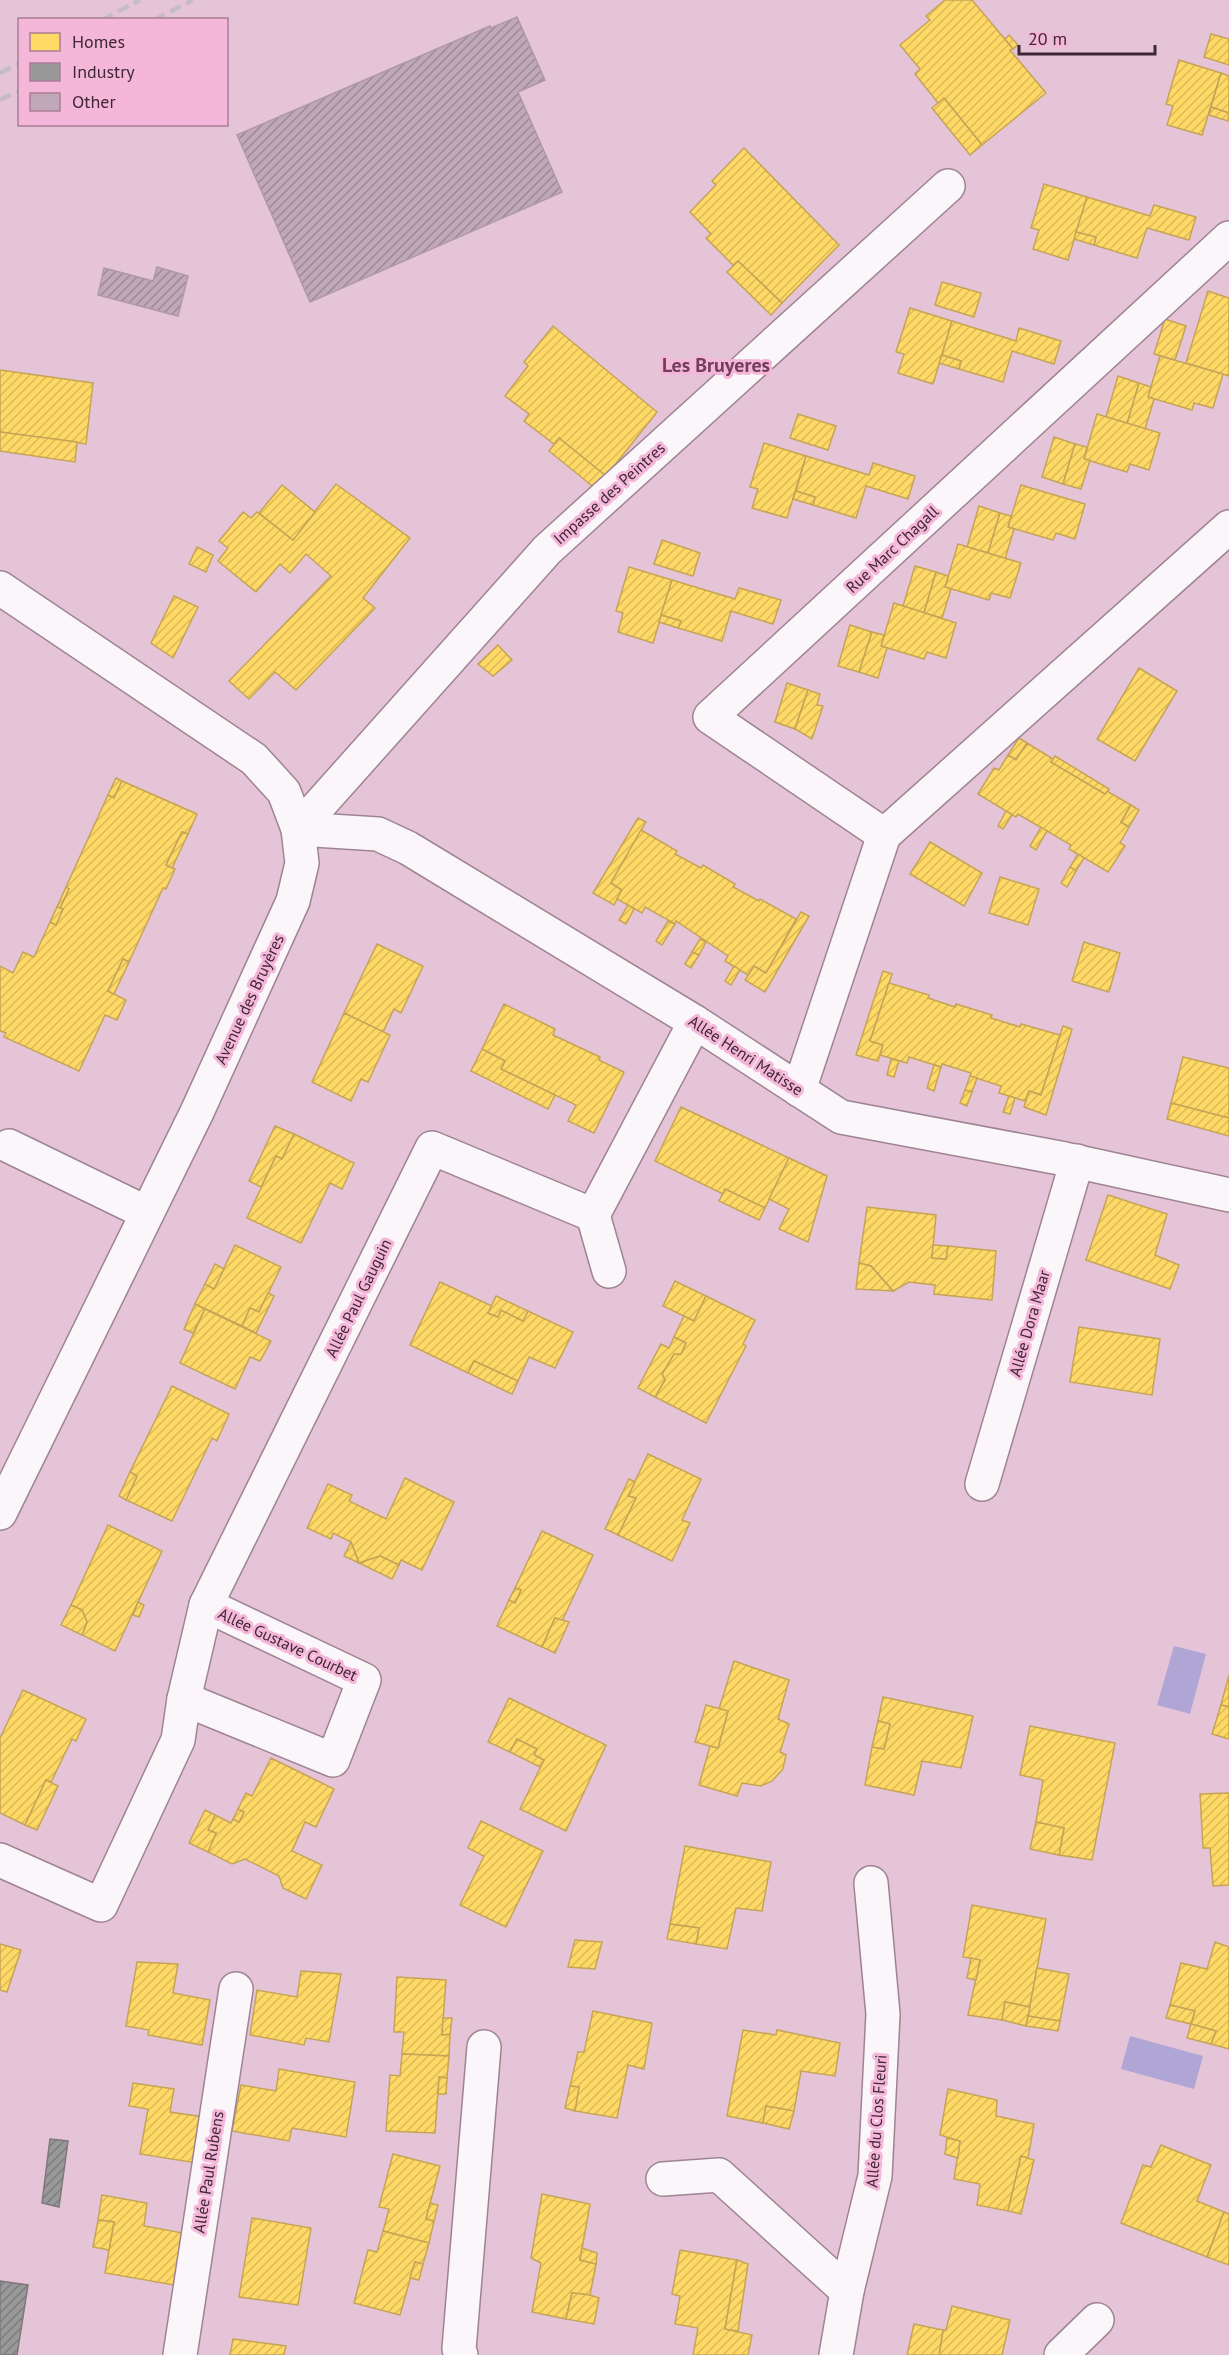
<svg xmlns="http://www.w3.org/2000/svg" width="1229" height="2355" font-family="'PT Sans',sans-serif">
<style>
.water{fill:#b0a6d6}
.homes{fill:url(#homes-hatch);stroke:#c5a457;stroke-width:1.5}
.industry{fill:url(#industry-hatch);stroke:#7e777b;stroke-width:1.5}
.building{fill:url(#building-hatch);stroke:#af98a9;stroke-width:1.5}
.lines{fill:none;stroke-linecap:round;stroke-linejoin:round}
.minor-casing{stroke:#9e8493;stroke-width:36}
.minor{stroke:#fbf6f9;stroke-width:33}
.rail{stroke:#c6bdc2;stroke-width:4.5;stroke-dasharray:12 6;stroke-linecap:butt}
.labels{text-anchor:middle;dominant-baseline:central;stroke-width:6;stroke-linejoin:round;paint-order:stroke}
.street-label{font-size:16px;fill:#3f2735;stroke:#f4b6d9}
.quarter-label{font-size:20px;font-weight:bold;fill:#723e5d;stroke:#f4b6d9}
</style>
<defs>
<pattern id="homes-hatch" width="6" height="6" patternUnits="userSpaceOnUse" patternTransform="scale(1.5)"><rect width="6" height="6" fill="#ffd966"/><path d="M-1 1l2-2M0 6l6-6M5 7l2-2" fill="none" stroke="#dcba59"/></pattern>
<pattern id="industry-hatch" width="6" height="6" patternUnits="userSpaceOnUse" patternTransform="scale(1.5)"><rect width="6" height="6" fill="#999"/><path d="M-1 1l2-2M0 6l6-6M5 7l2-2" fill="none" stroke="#7e7d7e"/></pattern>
<pattern id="building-hatch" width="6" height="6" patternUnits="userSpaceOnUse" patternTransform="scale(1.5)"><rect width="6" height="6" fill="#c0a8b9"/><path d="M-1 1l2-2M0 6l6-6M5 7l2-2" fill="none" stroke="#9d8997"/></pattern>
</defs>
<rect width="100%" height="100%" fill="#e6c4d7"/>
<g class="water">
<path d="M1174,1646l32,8 -16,60 -33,-9z"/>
<path d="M1130,2036l73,20 -9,33 -73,-20z"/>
</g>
<g class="homes">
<path d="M945,0h27l41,49 -3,1 36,43 -64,52 -38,-47 -6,5 -23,-29 5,-5 -20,-24 30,-25 -4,-4z"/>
<path d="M1211,34l18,5v26l-25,-8z"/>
<path d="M1009,35l9,10 -5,4 -8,-10z"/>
<path d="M1179,60l42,13 -19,62 -35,-10 6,-19 -7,-2z"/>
<path d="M1221,73l8,3v37l-18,-6z"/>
<path d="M944,98l38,47 -12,10 -38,-47z"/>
<path d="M1211,107l18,6 -1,8 -19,-6z"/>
<path d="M744,148l95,97 -57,58 -44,-42 -5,4 -27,-27 5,-4 -21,-22 26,-27 -4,-4z"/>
<path d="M1044,184l43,13 -19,63 -35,-11 6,-19 -8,-2z"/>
<path d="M1087,197l63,19 4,-11 42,12 -7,23 -42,-12 -10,30 -43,-13 2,-8 -20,-5z"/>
<path d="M1076,232l20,5 -2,8 -20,-6z"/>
<path d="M738,261l44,42 -11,12 -44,-43z"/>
<path d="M942,282l39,11 -7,24 -39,-12z"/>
<path d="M1208,291l21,7v78l-43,-13z"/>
<path d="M910,308l42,13 -19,63 -35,-11 6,-19 -8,-2z"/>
<path d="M1165,319l21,7 -11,34 -21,-6z"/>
<path d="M952,321l64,20 3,-13 42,13 -7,23 -42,-13 -9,31 -44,-13 2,-8 -19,-6z"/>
<path d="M553,326l104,86 -51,64 -47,-38 -5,6 -30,-23 5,-7 -24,-18 23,-30 -4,-4z"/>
<path d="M942,355l19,6 -2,8 -20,-6z"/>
<path d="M1160,356l63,18 -10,34 -19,-5 -2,7 -44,-13z"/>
<path d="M0,370l93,13 -7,61 -86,-12z"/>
<path d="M1118,376l21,7 -12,41 -21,-7z"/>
<path d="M1139,383l12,4 -3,10 6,2 -9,30 -18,-5z"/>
<path d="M798,414l38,12 -8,24 -38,-12z"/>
<path d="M1097,414l63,19 -11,37 -19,-6 -3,8 -43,-13z"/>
<path d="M0,432l77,10 -2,20 -75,-11z"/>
<path d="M1054,437l21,7 -12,40 -21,-7z"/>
<path d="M559,438l47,38 -10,13 -47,-38z"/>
<path d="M764,443l42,13 -19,62 -35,-10 6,-19 -8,-2z"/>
<path d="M1075,444l12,3 -3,12 6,1 -9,29 -18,-5z"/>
<path d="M806,456l63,19 4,-12 42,13 -7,23 -42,-13 -10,32 -43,-13 2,-8 -19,-6z"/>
<path d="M336,484l74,54 -47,60 12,10 -79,82 -21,-18 -26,27 -20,-18 102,-105 -25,-22 -16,19 -10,-9 -24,28 -38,-31 10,-13 -9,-7 24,-29 8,6 6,-6 36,28z"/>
<path d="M282,485l33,27 -22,28 -34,-27z"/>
<path d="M1021,485l64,19 -10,35 -19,-6 -3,7 -45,-13z"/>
<path d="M796,491l19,6 -2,8 -20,-6z"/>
<path d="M979,506l21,7 -12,40 -21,-6z"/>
<path d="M1000,513l11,3 -3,11 6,2 -9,30 -17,-6z"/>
<path d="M662,540l38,13 -7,23 -39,-12z"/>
<path d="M958,544l63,19 -11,35 -19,-5 -2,7 -44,-13z"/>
<path d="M197,547l16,8 -7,17 -17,-8z"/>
<path d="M915,566l21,6 -12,41 -21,-7z"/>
<path d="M629,567l43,13 -19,63 -35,-11 5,-19 -7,-2z"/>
<path d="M936,572l12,4 -3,11 6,2 -9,29 -18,-5z"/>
<path d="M672,580l63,19 4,-11 42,12 -8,24 -42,-13 -9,30 -44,-13 3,-7 -20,-6z"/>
<path d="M174,596l24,11 -25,51 -22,-15z"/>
<path d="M894,603l62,20 -10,35 -19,-6 -3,7 -43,-13z"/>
<path d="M661,615l20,6 -3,7 -19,-6z"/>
<path d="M850,625l22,7 -13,40 -21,-6z"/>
<path d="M872,632l12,3 -3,11 6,2 -9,30 -19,-6z"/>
<path d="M498,645l14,15 -19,16 -15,-12z"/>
<path d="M1139,668l38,23 -42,70 -38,-22z"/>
<path d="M787,683l21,7 -13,39 -20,-7z"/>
<path d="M808,690l12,4 -3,11 6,1 -11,33 -17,-10z"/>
<path d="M1019,738l8,5 -11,17 -8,-5z"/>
<path d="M1027,743l26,16 -2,3 54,32 2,-3 24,14 -10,17 8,5 -9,16 5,3 -17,26 -39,-23 2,-4 -53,-31 -2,3 -38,-23 16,-26 5,2 9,-15 8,5z"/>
<path d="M1055,756l54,33 -4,5 -54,-32z"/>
<path d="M116,778l6,3 -8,17 -6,-3z"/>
<path d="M122,781l75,33 -9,20 -6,-2 -16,33 9,4 -9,20 -3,-1 -34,74 -6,-3 -15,32 18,9 -9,20 -12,-5 -26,56 -75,-34 2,-4 -6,-2v-65l13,7 10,-21 11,5 16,-35 6,3 7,-16 -3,-1 9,-19 -3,-2 42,-92 6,3z"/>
<path d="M1131,805l8,5 -10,17 -8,-5z"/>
<path d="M1006,811l6,4 -9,14 -5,-3z"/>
<path d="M638,818l8,4 -35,61 11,7 -8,15 -21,-12z"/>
<path d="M1041,827l6,4 -11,19 -6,-4z"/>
<path d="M641,830l36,21 -2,3 26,14 2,-3 32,19 -2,3 26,14 1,-2 36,20 -30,54 -12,-7 -6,9 -23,-14 3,-5 -52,-35 -1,3 -30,-17 -3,6 -25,-14 5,-9 -11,-7z"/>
<path d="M182,832l6,2 -16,34 -6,-3z"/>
<path d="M930,842l52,31 -18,33 -54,-32z"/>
<path d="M1078,854l6,4 -8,13 -6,-4z"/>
<path d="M1070,867l6,4 -9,16 -6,-4z"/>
<path d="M1000,877l39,12 -11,36 -39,-12z"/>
<path d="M66,887l3,2 -9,19 -3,-1z"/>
<path d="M628,905l6,4 -8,15 -7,-4z"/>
<path d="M57,907l6,2 -7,16 -6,-3z"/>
<path d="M801,912l8,4 -44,76 -20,-12 9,-14 12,7z"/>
<path d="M668,921l7,3 -13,21 -6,-4z"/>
<path d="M700,939l6,3 -7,13 -7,-3z"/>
<path d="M1084,942l36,11 -11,39 -37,-11z"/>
<path d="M377,944l46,22 -22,47 -7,-4 -11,23 -39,-19z"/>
<path d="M692,952l7,3 -8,13 -6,-4z"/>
<path d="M123,959l6,3 -15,32 -6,-3z"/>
<path d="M734,966l6,4 -9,15 -6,-4z"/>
<path d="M883,971l9,3 -22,67 13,4 -5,16 -22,-6z"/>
<path d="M889,983l40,12 -1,3 27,9 1,-3 36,11 -1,3 29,9 1,-3 39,11 -19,60 -12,-4 -4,10 -26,-8 2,-7 -31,-10 1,-3 -29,-9 -1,3 -32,-10 -2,6 -27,-8 3,-10 -13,-4z"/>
<path d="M504,1004l51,25 -2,6 47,22 -1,3 25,12 -30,61 -26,-12 8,-16 -75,-36 4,-8 -23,-12z"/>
<path d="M344,1013l46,22 -22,47 -7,-3 -10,22 -39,-19z"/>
<path d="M1063,1026l9,3 -26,86 -22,-8 5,-16 12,4z"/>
<path d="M482,1049l23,12 -4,8 54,26 -7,14 -77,-38z"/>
<path d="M1183,1057l46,11v50l-58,-15z"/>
<path d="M891,1059l8,2 -5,16 -7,-2z"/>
<path d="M934,1065l7,2 -7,24 -7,-3z"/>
<path d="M970,1076l7,2 -5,14 -7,-2z"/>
<path d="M965,1090l7,2 -5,14 -7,-3z"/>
<path d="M1009,1096l6,2 -5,16 -7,-2z"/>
<path d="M1171,1103l58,15v18l-62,-17z"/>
<path d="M681,1107l108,51 -24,50 -40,-19 -2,5 -68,-33z"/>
<path d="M275,1126l19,8 -12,25 -6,-3 -15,31 -12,-6z"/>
<path d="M294,1134l60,29 -12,26 -12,-6 -29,60 -54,-25 29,-62 6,3z"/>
<path d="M789,1158l38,18 -19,66 -29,-13 10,-20 -20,-10z"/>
<path d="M725,1189l40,19 -6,12 -40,-19z"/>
<path d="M1108,1195l59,19 -12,41 24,10 -9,24 -84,-29z"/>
<path d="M867,1207l69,8 -4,43 14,1 2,-13 48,5 -4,49 -58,-6 1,-9 -26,-3 -16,9 -22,-25 -12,-3z"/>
<path d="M235,1245l46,22 -22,45 -9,-4 -8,18 -47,-22 10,-20 9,5z"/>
<path d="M933,1245l15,1 -2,13 -14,-1z"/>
<path d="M859,1263l12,3 22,25 -37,-2z"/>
<path d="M215,1264l9,5 -10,20 -9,-5z"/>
<path d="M675,1281l31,15 -12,25 -31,-15z"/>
<path d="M440,1282l52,24 -4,7 10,4 3,-7 22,11 5,-10 45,21 -18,36 -26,-11 -11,24 -44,-20 -6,12 -58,-28z"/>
<path d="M268,1293l6,3 -18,37 -14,-7 8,-18 9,4z"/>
<path d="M496,1296l32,15 -5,10 -22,-11 -3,7 -10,-4z"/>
<path d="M706,1296l49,24 -12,24 3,2 -40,77 -51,-26 10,-17 -3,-6 12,-20h7l5,-11 -12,-6 10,-21 10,5z"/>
<path d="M195,1304l10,5 -12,24 -9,-4z"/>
<path d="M205,1309l66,32 -11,20 -10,-4 -15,32 -55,-26z"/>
<path d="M1079,1327l81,12 -8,56 -82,-13z"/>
<path d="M674,1337l12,6 -5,11h-7l-12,20 3,6 -10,17 -17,-9 23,-44 8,4z"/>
<path d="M474,1361l44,20 -6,13 -44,-21z"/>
<path d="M172,1386l57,28 -12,27 -5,-3 -40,83 -46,-21 11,-24 -7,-4z"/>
<path d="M648,1454l53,25 -19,41 8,3 -18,38 -54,-26 18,-37 -8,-2z"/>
<path d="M130,1472l7,4 -11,24 -7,-4z"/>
<path d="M405,1478l49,24 -32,68 -21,-10 -2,5 -19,-9 -21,7 -8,-21 -18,-9 -2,6 -24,-11 21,-44 24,11 -3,6 37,18z"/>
<path d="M629,1479l6,3 -7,14 8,2 -18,37 -13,-6z"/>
<path d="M108,1525l54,26 -47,100 -33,-16 5,-13 -5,-12 -11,-5z"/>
<path d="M542,1531l51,24 -31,66 -7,-3 -13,29 -45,-21 12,-26 6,3 6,-13 -6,-2z"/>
<path d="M351,1542l8,21 -15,-7z"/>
<path d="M380,1556l19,9 -7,14 -33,-16z"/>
<path d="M515,1588l6,2 -6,13 -6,-3z"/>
<path d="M138,1602l6,3 -5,12 -6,-2z"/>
<path d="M71,1605l11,5 5,12 -5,13 -21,-10z"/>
<path d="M555,1618l14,4 -14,31 -13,-6z"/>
<path d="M734,1661l55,19 -11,39 11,5 -9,28 6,3 -3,14 -11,12 -11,5 -19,-3 -5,13 -38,-11 11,-39 8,2 10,-37 -9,-2z"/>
<path d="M1229,1675v32l-8,-2z"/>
<path d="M23,1690l63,29 -10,22 -4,-2 -21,43 -5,-2 -21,45 -25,-12v-75z"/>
<path d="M883,1697l90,19 -12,52 -39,-7 -8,34 -49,-10 7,-38 12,2 6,-25 -12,-3z"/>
<path d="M509,1698l97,47 -40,86 -46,-22 24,-49 -10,-5 3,-6 -20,-10 -7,13 -22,-10z"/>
<path d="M706,1705l22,6 -10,37 -23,-6z"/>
<path d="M1221,1705l8,2v32l-17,-5z"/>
<path d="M878,1721l12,3 -6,25 -12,-2z"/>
<path d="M1030,1726l85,17 -23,117 -33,-5 5,-27 -28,-6 7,-42 -23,-5z"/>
<path d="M517,1739l20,10 -3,6 10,5 -4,7 -30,-15z"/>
<path d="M271,1758l63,31 -18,38 -11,-5 -13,29 30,14 -16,34 -23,-11 -4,-12 -34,-17 -13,5 -24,-12 8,-19 -8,-3 7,-15 16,8 2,-4 6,3 5,-10 -6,-3 8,-16 6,3z"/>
<path d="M46,1780l12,6 -21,44 -12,-5z"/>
<path d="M1229,1793v92l-16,1 -3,-38h-7l-3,-54z"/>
<path d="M238,1809l6,3 -5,10 -6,-3z"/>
<path d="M205,1810l10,5 -7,15 8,3 -8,19 -19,-9z"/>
<path d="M481,1821l62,30 -37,76 -46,-22 24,-49 -16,-8z"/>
<path d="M1036,1822l28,6 -5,27 -29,-6z"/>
<path d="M685,1846l86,16 -9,49 -26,-3 -9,41 -31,-5 3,-16 -29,-4z"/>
<path d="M972,1905l74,14 -16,88 -25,-5 -3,18 -34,-5 12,-55 -17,-3z"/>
<path d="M670,1924l29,4 -3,16 -29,-5z"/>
<path d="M575,1940l27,2 -7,27 -27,-2z"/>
<path d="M1215,1942l14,5v102l-18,-5 5,-13 -25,-7 4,-13 -25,-6 11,-42 26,6z"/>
<path d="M0,1944l21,6 -14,42 -7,-2z"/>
<path d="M971,1958l9,2 -4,20 -9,-2z"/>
<path d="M137,1962l41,2 -5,29 37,7 -8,45 -54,-10 1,-5 -23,-4z"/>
<path d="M1037,1968l32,6 -9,47 -32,-5z"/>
<path d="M301,1971l40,3 -12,68 -23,-4 -2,7 -54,-10 7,-45 40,7z"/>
<path d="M397,1977l49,3 -4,55 8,-1 -1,22 -47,-2 2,-22h-10z"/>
<path d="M1005,2002l25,5 -4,19 -24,-6z"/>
<path d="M1170,2005l25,6 -4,13 -25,-6z"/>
<path d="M593,2011l59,12 -8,46 -16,-4 -11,53 -42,-7 4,-24 -9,-1 8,-34h6z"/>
<path d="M1028,2016l32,5 -2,10 -32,-5z"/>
<path d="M443,2018h9l-2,16 -8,1z"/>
<path d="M1191,2024l25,7 -5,13 -24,-6z"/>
<path d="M743,2030l33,5 1,-5 63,13 -5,33 -34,-5 -7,40 -28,-5 -3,17 -36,-7z"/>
<path d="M402,2054l47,2 -2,22 -8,-1 -4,56 -49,-2 4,-56 10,1z"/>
<path d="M279,2069l76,13 -9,55 -54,-9 -3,13 -57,-10 9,-46 35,6z"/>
<path d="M439,2077l8,1 -1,16h-8z"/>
<path d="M133,2083l41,6 -4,23 34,5 -8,46 -56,-9 8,-45 -19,-3z"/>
<path d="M570,2086l9,1 -4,24 -10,-3z"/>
<path d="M948,2089l49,11 -1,16 38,8 -6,34 -7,-2 -13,55 -31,-6 3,-21 -26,-5 6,-38 -20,-6z"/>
<path d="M766,2106l28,5 -5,18 -26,-6z"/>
<path d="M947,2138l13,3 -2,17 -13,-4z"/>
<path d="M1161,2145l50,20 -14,36 27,11 -17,45 -86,-34 22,-58 8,2z"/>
<path d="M393,2154l47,12 -14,53 8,2 -5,22 -46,-12 6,-22 -10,-2z"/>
<path d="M1021,2156l13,4 -13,54 -13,-3z"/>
<path d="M542,2194l48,10 -10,56 16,4 -6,31 -18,-2 -6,26 -34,-7 9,-49 -10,-5z"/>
<path d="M102,2195l45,8 -3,23 39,7 -9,52 -69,-12 9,-51 -16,-2z"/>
<path d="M430,2203l8,2 -4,16 -8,-2z"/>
<path d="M1224,2212l5,2v51l-22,-8z"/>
<path d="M252,2218l59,10 -13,77 -59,-8z"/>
<path d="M98,2220l16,2 -5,28 -16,-3z"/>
<path d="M383,2231l46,12 -6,21 -8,-2 -15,53 -46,-12 14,-53 9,2z"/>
<path d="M582,2248l15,5 -1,11 -16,-4z"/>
<path d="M680,2250l57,10 -12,69 27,6 -4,20h-55l5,-27 -23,-4 5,-28 -8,-2z"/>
<path d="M737,2260l11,4 -10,67 -13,-2z"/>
<path d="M415,2262l8,2 -4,16 -9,-2z"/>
<path d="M572,2293l18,2 9,3 -5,26 -28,-5z"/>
<path d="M952,2306l58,14 -8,35h-63l4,-25h3z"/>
<path d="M914,2324l29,6 -4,25h-32z"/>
<path d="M233,2339l53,7 -2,9h-54z"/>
</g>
<g class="industry">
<path d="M50,2139l18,2 -9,66 -17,-4z"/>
<path d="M0,2281l28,4 -11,70h-17z"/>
</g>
<g class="building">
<path d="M517,17l28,63 -27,12 44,100 -252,110 -73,-167 253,-109 1,2z"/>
<path d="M157,267l31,9 -10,40 -80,-21 6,-27 49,13z"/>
</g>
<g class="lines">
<defs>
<g id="minor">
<path d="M0,588l254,171 30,33 14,37 4,34 -9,38 -96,211 -197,401"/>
<path d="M298,829l80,5 30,14 287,174 146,95 224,42 164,36"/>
<path d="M298,829l249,-279 401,-364"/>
<path d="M884,835l-174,-118 519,-479"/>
<path d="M799,1090l85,-255 345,-308"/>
<path d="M9,1146l138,67"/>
<path d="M593,1215l102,-193"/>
<path d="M982,1484l95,-323"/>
<path d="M184,1699l149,61 31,-80 -158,-75"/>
<path d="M0,1860l101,45 77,-165 6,-41 22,-94 226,-457 161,67 16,56"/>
<path d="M663,2179l56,-4 128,116"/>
<path d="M180,2355l56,-366"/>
<path d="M461,2355l-2,-6 25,-302"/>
<path d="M836,2355l11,-64 28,-115 8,-162 -12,-131"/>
<path d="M1061,2355l36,-35"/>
</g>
</defs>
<use href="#minor" class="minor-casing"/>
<use href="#minor" class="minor"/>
<g class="rail">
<path d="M102,20l38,-20"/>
<path d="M154,20l39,-20"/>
<path d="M0,73l20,-10"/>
<path d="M0,100l20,-10"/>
</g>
</g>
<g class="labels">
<g class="street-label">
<text transform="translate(609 493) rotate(-42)">Impasse des Peintres</text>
<text transform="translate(892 549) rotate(-43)">Rue Marc Chagall</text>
<text transform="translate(249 999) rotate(-65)">Avenue des Bruyères</text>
<text transform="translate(746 1055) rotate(33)">Allée Henri Matisse</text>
<text transform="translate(358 1298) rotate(-64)">Allée Paul Gauguin</text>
<text transform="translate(1029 1323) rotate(-74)">Allée Dora Maar</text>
<text transform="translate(288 1644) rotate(25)">Allée Gustave Courbet</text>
<text transform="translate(876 2121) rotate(-86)">Allée du Clos Fleuri</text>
<text transform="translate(208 2172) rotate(-81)">Allée Paul Rubens</text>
</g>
<g class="quarter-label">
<text x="716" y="365">Les Bruyeres</text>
</g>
</g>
<rect x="18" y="18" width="210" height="108" fill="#f4b6d9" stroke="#ac7d97" stroke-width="1.5"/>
<rect x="30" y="33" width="30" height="18" fill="#ffd966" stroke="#ac7d97" stroke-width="1.5"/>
<text x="72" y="48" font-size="18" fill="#3f2735">Homes</text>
<rect x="30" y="63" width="30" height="18" fill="#999999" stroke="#ac7d97" stroke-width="1.5"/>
<text x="72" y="78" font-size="18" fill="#3f2735">Industry</text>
<rect x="30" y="93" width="30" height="18" fill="#c0a8b9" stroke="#ac7d97" stroke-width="1.5"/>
<text x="72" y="108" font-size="18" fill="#3f2735">Other</text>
<path d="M1019 45v9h136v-9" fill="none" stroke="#3f2735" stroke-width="3"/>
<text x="1028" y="45" font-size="18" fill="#3f2735" stroke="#f4b6d9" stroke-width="4.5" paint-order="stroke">20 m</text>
</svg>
